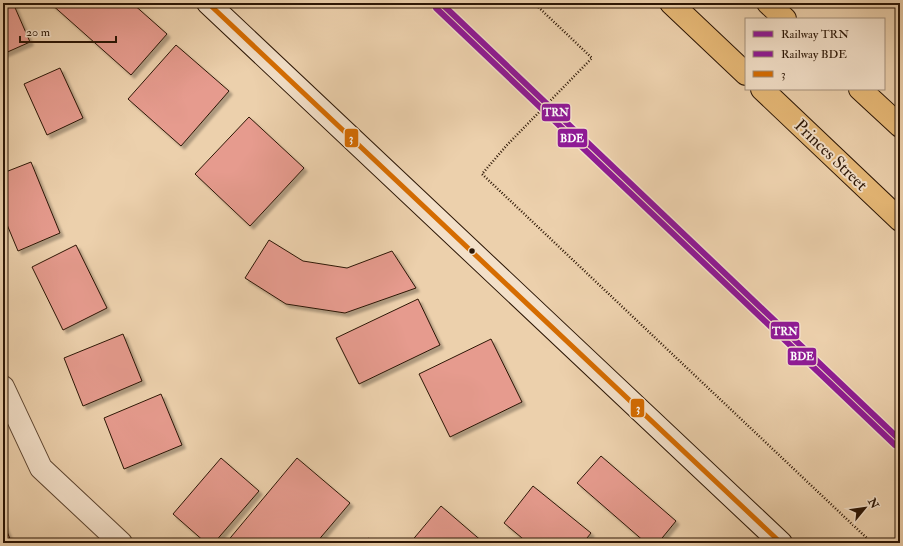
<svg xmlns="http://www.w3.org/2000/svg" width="903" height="546" font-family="'IM FELL Double Pica',serif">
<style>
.building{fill:#e69b8e;stroke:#2c1605;filter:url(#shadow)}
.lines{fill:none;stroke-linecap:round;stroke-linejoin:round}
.street-casing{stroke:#5c442f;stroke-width:24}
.secondary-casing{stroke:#2c1605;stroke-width:24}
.highway-casing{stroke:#2c1605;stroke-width:24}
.path{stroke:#2c1605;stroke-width:2.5;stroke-dasharray:1 2;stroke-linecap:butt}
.street{stroke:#f3e0c9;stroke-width:22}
.secondary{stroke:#f3e0c9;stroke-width:22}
.highway{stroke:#e6b876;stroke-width:22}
.bus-1-casing{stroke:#f3e0c9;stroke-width:8}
.bus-1{stroke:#d56c01;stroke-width:5}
.rail-1-casing{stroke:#f3e0c9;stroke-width:9}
.rail-2-casing{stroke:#f3e0c9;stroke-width:9}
.rail-1{stroke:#8f1a95;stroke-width:6}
.rail-2{stroke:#8f1a95;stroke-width:6}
.bus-dot{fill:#2c1605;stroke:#f3e0c9;stroke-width:1.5}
.labels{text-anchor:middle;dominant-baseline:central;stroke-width:4;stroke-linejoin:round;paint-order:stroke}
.street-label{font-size:17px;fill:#2c1605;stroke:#f3e0c9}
.line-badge{stroke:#f3e0c9;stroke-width:1.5}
.badge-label{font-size:11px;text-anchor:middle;font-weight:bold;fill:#fff}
</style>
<defs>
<filter id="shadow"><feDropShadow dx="3.5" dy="3.5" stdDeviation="1" flood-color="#0004"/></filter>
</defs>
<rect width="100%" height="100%" fill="#ecd0ac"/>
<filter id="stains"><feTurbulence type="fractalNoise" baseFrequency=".005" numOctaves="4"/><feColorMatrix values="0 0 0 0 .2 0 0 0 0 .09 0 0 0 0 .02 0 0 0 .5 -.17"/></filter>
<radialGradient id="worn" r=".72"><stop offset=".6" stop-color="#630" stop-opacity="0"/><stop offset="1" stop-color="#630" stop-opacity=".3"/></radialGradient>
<g class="building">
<path d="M3,3h10l17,39 -27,12z"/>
<path d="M50,3h82l35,31 -36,41z"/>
<path d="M176,45l53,46 -48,55 -53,-47z"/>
<path d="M60,68l23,50 -36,17 -23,-51z"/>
<path d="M249,117l55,51 -54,58 -55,-52z"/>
<path d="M31,162l29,71 -42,18 -15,-36v-42z"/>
<path d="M269,240l34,21 44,7 45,-17 24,37 -71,25 -59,-9 -41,-26z"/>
<path d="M76,245l31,63 -44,22 -31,-63z"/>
<path d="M418,299l22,46 -81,39 -23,-46z"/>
<path d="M123,334l19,47 -59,25 -19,-48z"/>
<path d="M491,339l31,63 -72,35 -31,-63z"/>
<path d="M161,394l21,51 -58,24 -20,-51z"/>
<path d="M601,456l75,65 -18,22h-12l-69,-60z"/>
<path d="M221,458l38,33 -45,52h-8l-33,-29z"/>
<path d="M297,458l53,45 -34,40h-90z"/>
<path d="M533,486l58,47 -8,10h-55l-24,-20z"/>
<path d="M441,506l43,37h-74z"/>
<path d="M3,523l9,20h-9z"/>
<path d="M368,538l7,5h-11z"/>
</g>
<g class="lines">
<defs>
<path id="street" d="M3,387l38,81 80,75"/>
<path id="secondary" d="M208,3l573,540"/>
<g id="highway">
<path d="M671,3l75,71"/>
<path d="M768,3l17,16"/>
<path d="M762,89l138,131"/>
<path d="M860,89l40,37"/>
</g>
</defs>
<use href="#street" class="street-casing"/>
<use href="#secondary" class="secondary-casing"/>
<use href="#highway" class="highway-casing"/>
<path class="path" d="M534,3l58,55 -85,87 -25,29 390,369"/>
<use href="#street" class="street"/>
<use href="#secondary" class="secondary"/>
<use href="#highway" class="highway"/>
<defs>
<path id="bus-1" d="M208,3l573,540"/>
</defs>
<use href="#bus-1" class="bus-1-casing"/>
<use href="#bus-1" class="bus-1"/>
<defs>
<path id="rail-1" d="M441,3l459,437"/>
<path id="rail-2" d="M436,8l459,437"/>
</defs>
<use href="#rail-1" class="rail-1-casing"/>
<use href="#rail-2" class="rail-2-casing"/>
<use href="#rail-1" class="rail-1"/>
<use href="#rail-2" class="rail-2"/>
</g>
<circle class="bus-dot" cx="472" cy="251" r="3.5"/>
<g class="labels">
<g class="street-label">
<text transform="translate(831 155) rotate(44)">Princes Street</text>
</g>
</g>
<g class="line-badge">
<rect x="541" y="103" width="30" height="19" rx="4" fill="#8f1a95"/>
<rect x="557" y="128" width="31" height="20" rx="4" fill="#8f1a95"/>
<rect x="344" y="128" width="15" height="20" rx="4" fill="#d56c01"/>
<rect x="770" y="321" width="30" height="19" rx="4" fill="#8f1a95"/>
<rect x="787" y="347" width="30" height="19" rx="4" fill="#8f1a95"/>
<rect x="630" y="398" width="15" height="20" rx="4" fill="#d56c01"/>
</g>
<g class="badge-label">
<text x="556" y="116">TRN</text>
<text x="572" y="142">BDE</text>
<text x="351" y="142">3</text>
<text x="785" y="335">TRN</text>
<text x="802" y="360">BDE</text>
<text x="638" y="412">3</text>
</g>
<rect width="903" height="546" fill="none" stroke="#ecd0ac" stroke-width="16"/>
<rect x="4" y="4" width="895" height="538" fill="none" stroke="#2c1605" stroke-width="2"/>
<rect x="8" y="8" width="887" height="530" fill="none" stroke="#2c1605"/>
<rect x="745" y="18" width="140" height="72" fill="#f3e0c9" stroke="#a38f7b"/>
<rect x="753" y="31" width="20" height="6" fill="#8f1a95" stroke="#a38f7b"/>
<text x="781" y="38" font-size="12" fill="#2c1605">Railway TRN</text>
<rect x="753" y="51" width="20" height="6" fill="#8f1a95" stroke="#a38f7b"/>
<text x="781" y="58" font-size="12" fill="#2c1605">Railway BDE</text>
<rect x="753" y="71" width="20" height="6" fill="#d56c01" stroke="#a38f7b"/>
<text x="781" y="78" font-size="12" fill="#2c1605">3</text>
<g transform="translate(865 508) rotate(61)" stroke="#f3e0c9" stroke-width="3" paint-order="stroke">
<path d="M0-3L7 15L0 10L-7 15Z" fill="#2c1605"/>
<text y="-6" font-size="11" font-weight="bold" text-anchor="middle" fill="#2c1605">N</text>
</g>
<path d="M20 36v6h96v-6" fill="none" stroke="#2c1605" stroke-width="2"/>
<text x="26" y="36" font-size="12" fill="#2c1605" stroke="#f3e0c9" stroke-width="3" paint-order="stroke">20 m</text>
<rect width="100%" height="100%" filter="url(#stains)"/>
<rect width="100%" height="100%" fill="url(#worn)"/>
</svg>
